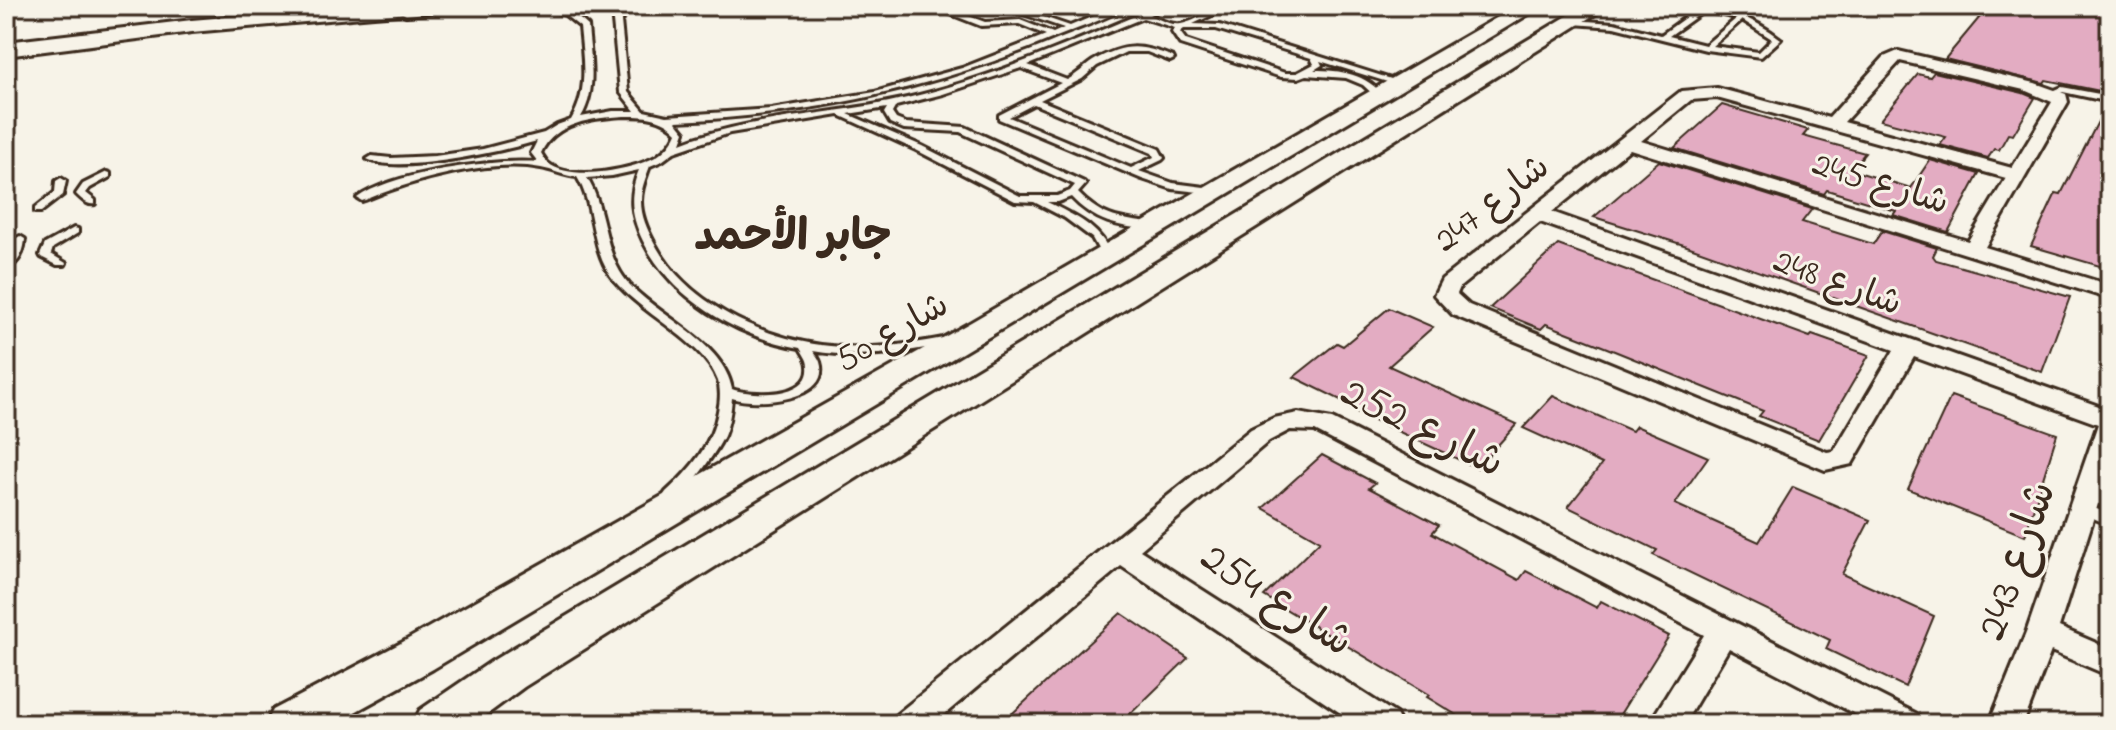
<svg xmlns="http://www.w3.org/2000/svg" width="2116" height="730" font-family="'Indie Flower','Playpen Sans Arabic',sans-serif">
<style>
.building{fill:#e3acc2;stroke:#3b2a1e;stroke-width:2}
.lines{fill:none;stroke-linecap:round;stroke-linejoin:round}
.service-casing{stroke:#3b2a1e;stroke-width:6}
.minor-casing{stroke:#3b2a1e;stroke-width:6}
.secondary-casing{stroke:#3b2a1e;stroke-width:6}
.service{fill:#f7f3e8;fill-rule:evenodd}
.minor{fill:#f7f3e8;fill-rule:evenodd}
.secondary{fill:#f7f3e8;fill-rule:evenodd}
.labels{text-anchor:middle;dominant-baseline:central;stroke-width:6;stroke-linejoin:round;paint-order:stroke}
.street-label{font-size:36px;fill:#3b2a1e;stroke:#f7f3e8}
.district-label{font-size:44px;font-weight:bold;fill:#3b2a1e;stroke:#f7f3e8}
.near-street-label{font-size:44px;fill:#3b2a1e;stroke:#f7f3e8}
</style>
<rect width="100%" height="100%" fill="#f7f3e8"/>
<filter id="ink" filterUnits="userSpaceOnUse"><feTurbulence type="fractalNoise" baseFrequency=".0125" numOctaves="2"/><feDisplacementMap in="SourceGraphic" scale="16" xChannelSelector="R" yChannelSelector="G"/><feConvolveMatrix kernelMatrix="1 2 1 2 8 2 1 2 1" color-interpolation-filters="sRGB"/></filter>
<g filter="url(#ink)">
<g class="building">
<path d="M1989,6h107l14,3v84l-64,-13 -2,3 -99,-24z"/>
<path d="M1934,72l89,21 12,5 -22,37 -5,-1 -9,16 -5,-1 -6,9 -48,-13 6,-8 -66,-17 38,-46 12,3z"/>
<path d="M2107,104l3,1v164l-79,-23 25,-53 5,1z"/>
<path d="M1722,105l86,25 -5,6 62,17 -14,17 60,18 19,-28 49,14 -31,58 -55,-17 3,-4 -69,-21 -3,4 -150,-46z"/>
<path d="M1659,161l153,48 -10,13 71,22 9,-13 55,17 -4,8 3,4 134,37 -28,75 -358,-127 -90,-28z"/>
<path d="M1558,245l252,92 2,-2 57,20 -50,85 -60,-24 4,-5 -156,-63 -61,-24 -5,5 -51,-21z"/>
<path d="M1389,308l44,19 -44,39 128,58 -40,44 -125,-58 3,-3 -61,-30 43,-34 6,3z"/>
<path d="M1553,396l79,35 4,-5 72,31 -33,47 84,38 34,-55 77,33 -28,54 92,42 -29,71 -79,-38 4,-9 -177,-85 4,-5 -89,-43 34,-43 -79,-36z"/>
<path d="M1951,396l106,38 -32,102 -117,-47z"/>
<path d="M1322,455l53,28 -6,5 70,37 -7,8 87,47 7,-9 71,37 4,-7 68,35 -55,88h-143l-44,-27 2,-2 -165,-99 56,-55 -57,-33z"/>
<path d="M1121,613l67,45 -68,66h-119z"/>
</g>
<g class="lines">
<defs>
<g id="service">
<path d="M455,6h26l-4,2 -71,7 -4,-2 4,-2z"/>
<path d="M538,6c21,0 35,6 50,20 2,30 10,63 -7,91l32,-6h22l-15,-19 -7,-71 15,-15h8l-15,15 7,71 16,19 23,5 104,-7 104,-17 87,-24 84,-33 -27,-11 -38,2 -51,-20h11l44,16 35,-2 33,13 11,-5 -64,-22h11l59,20 48,-20h10c-23,14 -53,23 -79,34 -124,51 -239,75 -373,81l9,11 -4,11c73,-28 151,-27 226,-45 87,-20 170,-58 252,-92h10l-20,9c10,4 22,11 32,9 18,-3 31,-18 50,-18l-38,18 27,1 184,58 -7,2 -77,-24 2,4 -8,5c27,0 52,4 70,26l-7,2 -14,-13 -17,-7 -40,-3 -8,3 -17,-1 -101,-33 -8,-12 3,-4 -32,-10 -115,47 39,15c10,-5 17,-13 26,-19 32,-18 47,-17 80,-4l1,2 -4,2 -23,-9h-21l-29,14 -15,13 -42,21 119,49 5,9 -2,2 -23,11 34,12 47,6v4l-3,1 -45,-5 -30,-10 -143,-60v-4l62,-32 -40,-15 -78,26 -47,12 -4,7 4,6 10,4 59,4 119,55 2,2 -8,9c25,26 44,26 77,31v4l-4,1c-31,-1 -58,-8 -80,-32l-13,5h-11c28,14 53,24 65,54l-5,3 -4,-1 -11,-20 -27,-20 -31,-16 -19,-1 -99,-51 -77,-35 -109,18 -56,19 -12,9 -12,5c-4,11 -9,22 -9,35 0,15 6,28 13,41 30,59 103,94 167,103 43,6 86,0 128,-8l6,3 -2,2c-45,11 -94,17 -140,9 3,4 6,7 7,11 12,39 -64,44 -88,36 -1,13 -3,26 -8,38 -6,13 -38,61 -52,63 -2,1 -4,0 -6,-1l-2,-3 2,-3c25,-23 46,-47 52,-81 2,-9 3,-20 0,-30 -14,-41 -81,-68 -108,-106 -20,-30 -15,-68 -33,-98 -13,-1 -24,-7 -36,-9 -50,-10 -129,12 -176,32l-3,1 -5,-3c36,-26 137,-39 181,-36l-7,-9 6,-12c-34,10 -139,34 -170,18l5,-3 19,2 44,-2 48,-7 61,-16 13,-8 14,-5c18,-29 12,-61 9,-93l-15,-12zM1184,29h32l95,29 3,6 -17,9h-12l-99,-33 -6,-8zM1034,104l118,49 2,4 -23,11 -122,-51zM887,108l-3,5 6,10 14,6 56,3 115,53 -5,6 -13,5h-37l-98,-50 -74,-32zM624,116c20,0 38,0 53,16 -5,11 -10,17 -20,24 -23,14 -86,26 -109,7 -3,-3 -5,-7 -7,-10 14,-31 52,-35 83,-37zM639,170c-11,26 -8,46 4,71 29,58 94,96 157,107 3,6 8,11 8,18 4,32 -57,30 -76,23 -8,-46 -72,-72 -102,-104 -28,-30 -22,-73 -43,-107l25,-2z"/>
<path d="M1690,6c32,0 64,12 91,33l-20,18 -55,-7 -92,-23 -41,-3 -4,-2 4,-2 41,3 47,12 36,-26zM1704,11l33,7 -32,27 -36,-9zM1742,20l30,19 -13,13 -47,-6z"/>
<path d="M2062,87l48,9v6l-47,-10 -11,3 -4,-2z"/>
<path d="M107,172l3,1v4l-20,11 -4,5 9,7v4c-7,2 -14,-5 -19,-10l7,-10z"/>
<path d="M61,178l5,3 -3,14 -22,17h-6v-4l20,-16 1,-11z"/>
<path d="M74,228l4,1v4l-25,15 -2,6 15,9 -1,2h-8l-16,-8 -1,-2 5,-11z"/>
<path d="M20,236l5,3c-1,13 -6,25 -19,30v-9l8,-9 1,-12z"/>
<path d="M2088,490l22,8v10l-27,-10 -2,-3 2,-3z"/>
<path d="M2083,504l27,10v11l-32,-13 -2,-3 2,-3z"/>
</g>
<g id="minor">
<path d="M1898,51l137,32 31,11 2,8 -83,145 125,38v14l-480,-150 -78,63 558,198v56l-51,161 51,22v27l-59,-25 -28,73h-34l37,-91 72,-209 -184,-67 -62,107 -27,6 -372,-155 -19,-20 8,-16 239,-188 36,-3 112,30 55,-61zM1900,61l124,29 28,12 -40,66 -168,-46zM1717,98l289,80 -38,63 -327,-100 50,-41zM1540,222l354,128 -60,101 -7,1 -358,-147 -12,-11 3,-7z"/>
<path d="M1298,413l34,6 585,295 5,10h-48l-145,-76 -45,76h-35l55,-89 -389,-204 -25,-1 -21,11 -129,109 256,164 5,10h-44l-236,-158 -188,158h-41l5,-10 354,-285 23,-11z"/>
</g>
<g id="secondary">
<path d="M350,6h80l-10,6 -228,20 -186,24v-14l186,-22z"/>
<path d="M1517,6h25l-1109,663 -100,55h-67l7,-14 128,-67 570,-321z"/>
<path d="M1584,6h24l-1084,681 -50,37h-61l7,-14 72,-49z"/>
</g>
</defs>
<use href="#service" class="service-casing"/>
<use href="#minor" class="minor-casing"/>
<use href="#secondary" class="secondary-casing"/>
<use href="#service" class="service"/>
<use href="#minor" class="minor"/>
<use href="#secondary" class="secondary"/>
</g>
</g>
<g class="labels">
<g class="street-label">
<text transform="translate(1880 185) rotate(17)">شارع 245</text>
<text transform="translate(1493 205) rotate(-38)">شارع 247</text>
<text transform="translate(1837 284) rotate(20)">شارع 248</text>
<text transform="translate(893 334) rotate(-30)">شارع 50</text>
</g>
<g class="district-label">
<text x="793" y="238">جابر الأحمد</text>
</g>
<g class="near-street-label">
<text transform="translate(1422 429) rotate(26)">شارع 252</text>
<text transform="translate(2018 561) rotate(-71)">شارع 243</text>
<text transform="translate(1276 601) rotate(33)">شارع 254</text>
</g>
</g>
<rect width="2116" height="730" fill="none" stroke="#f7f3e8" stroke-width="32"/>
<rect x="16" y="16" width="2084" height="698" fill="none" stroke="#3b2a1e" stroke-width="3" filter="url(#ink)"/>
</svg>
